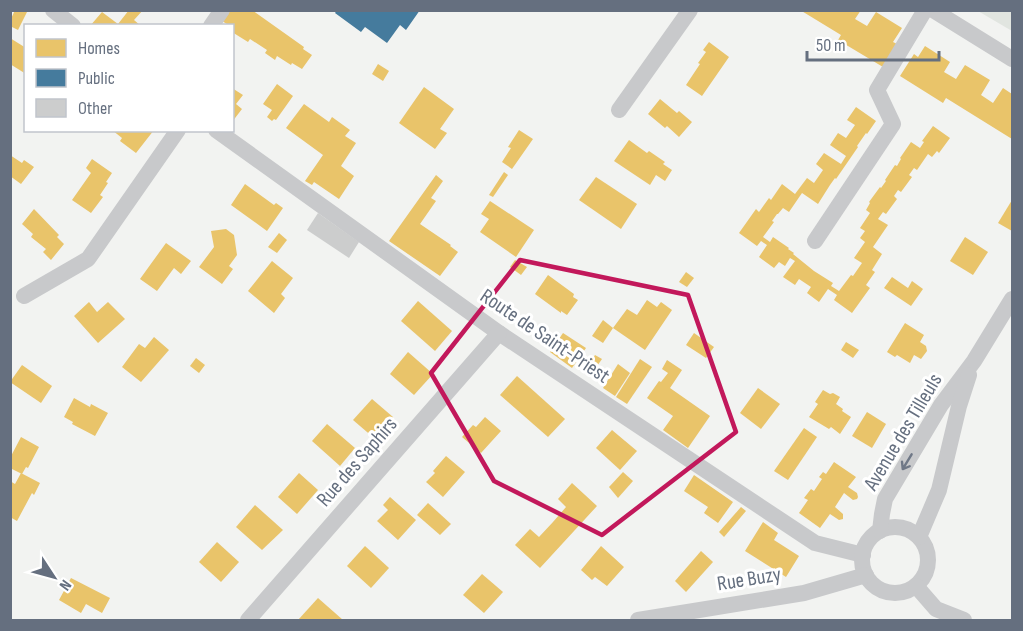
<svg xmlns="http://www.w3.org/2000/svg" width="1023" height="631" font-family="'Sofia Sans Condensed',sans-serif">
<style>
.green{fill:#e1e5e0}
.homes{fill:#e9c46a}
.public{fill:#457b9d}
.building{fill:#cccdcd}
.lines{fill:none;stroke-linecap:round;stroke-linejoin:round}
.minor{stroke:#c8c9cb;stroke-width:16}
.oneway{stroke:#6f7887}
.marked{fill:none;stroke:#c2185b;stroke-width:4.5;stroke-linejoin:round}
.labels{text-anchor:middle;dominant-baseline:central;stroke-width:6;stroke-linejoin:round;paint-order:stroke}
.street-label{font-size:21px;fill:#656f7f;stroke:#fff}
</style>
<rect width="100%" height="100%" fill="#f2f3f1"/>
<path class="green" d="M978,11h34v20z"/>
<g class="homes">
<path d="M15,10h13l-10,20 -8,-4v-5z"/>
<path d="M129,10h14l-9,10 7,6h-51l12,-14 16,12z"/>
<path d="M230,10h22l52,37 -1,2 9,6 -10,14 -10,-6 -1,2 -14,-9 -2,4 -10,-7 2,-3 -17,-11 -2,3 -16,-10v-6h-2l-8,-5z"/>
<path d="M800,10h61l-6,9 12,7 9,-14 26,16 -9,14 4,2 -14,23 -45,-27 3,-5z"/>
<path d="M10,38l16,10v26l-16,-10z"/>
<path d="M709,42l20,15 -27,39 -16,-11 14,-21 -2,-1 8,-11 -3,-2z"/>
<path d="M925,46l25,16 -6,10 12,7 9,-14 25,15 -9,15 12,8 10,-15 9,6v45l-66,-41 -3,5 -43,-27 14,-22 4,3z"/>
<path d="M378,64l11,7 -6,10 -11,-7z"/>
<path d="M277,84l16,12 -17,24 -2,-1 -2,2 -5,-4 5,-7 -9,-6z"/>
<path d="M424,87l30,22 -14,20 7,4 -12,16 -36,-26z"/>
<path d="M232,88l11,7 -7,9 6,5 -10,13z"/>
<path d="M660,99l17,14 2,-2 13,11 -13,15 -12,-11 -2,2 -17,-14z"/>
<path d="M304,104l25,18 3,-5 18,13 -5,6 11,7 -15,23 13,10 -15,23 -25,-17 -2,3 -7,-4 18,-26 -37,-27z"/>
<path d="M856,107l20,14 -9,13 -1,-1 -9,13 1,1 -22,32 -1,-1 -5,7 -12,19 -16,-11 -13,19 -6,-4 -5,6h-1l-5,7 2,1 -11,15 7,5 3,-5 16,11 -1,1 6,4 -1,1 21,17 19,12 -2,3 8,5 12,-16 2,1 9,-13 -8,-5 11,-16 -5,-4 5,-7 -5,-3 10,-15 -4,-3 4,-7 -1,-1 11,-15 1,1 5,-7 -1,-1 10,-15 2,1 4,-7 -1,-1 11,-16 9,6 4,-6 -2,-1 11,-15 17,12 -11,15 -2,-2 -5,6 -4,-3 -11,16 -3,-2 -5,7 3,2 -11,15 -3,-2 -4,6 3,3 -11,15 -3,-2 -5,7 10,6 -15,22 9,7 -10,16 3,2 -9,13 4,3 -18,25 -18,-13 3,-5 -9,-6 -9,13 -12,-9 4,-6 -12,-8 -4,6 -12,-8 12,-16 -5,-3 -5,8 -6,-4 -5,6 -15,-11 8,-12 -6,-4 -4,5 -18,-13 17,-24 3,3 10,-14 2,2 11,-16 13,10 12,-16 7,5 9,-13 -7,-6 8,-11 17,11 5,-8 -16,-11 8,-12 8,5 9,-13 -8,-5z"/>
<path d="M112,130h42l-18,23 -16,-12 2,-3z"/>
<path d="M519,130l14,9 -21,30 -10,-7 9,-14 -3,-1z"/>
<path d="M629,140l18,13 2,-2 16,11 -2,2 9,6 -7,11 -9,-6 -6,10 -36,-24z"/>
<path d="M10,155l12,8 2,-3 10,7 -13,17 -11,-8z"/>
<path d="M92,159l20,14 -6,9 2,1 -8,12 3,2 -12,16 -19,-13 19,-27 -5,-5z"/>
<path d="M504,172l4,3 -15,22 -4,-2z"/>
<path d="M436,175l7,6 -12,17 5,3 -16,23 31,21 -1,1 8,6 -18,24 -51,-35z"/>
<path d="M596,177l41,27 -16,25 -42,-29z"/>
<path d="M245,184l29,21 2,-2 7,5 -16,23 -36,-26z"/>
<path d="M1012,200v31l-14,-8z"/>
<path d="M490,201l44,29 -18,27 -36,-25 9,-13 -8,-5z"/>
<path d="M34,209l25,26 -2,2 7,7 -13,16 -8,-8 3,-3 -15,-12 2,-3 -11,-10z"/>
<path d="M226,229l8,6 3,20 -8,11 4,3 -11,15 -23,-17 15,-20 -3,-16z"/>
<path d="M279,233l8,7 -10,13 -9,-6z"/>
<path d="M965,237l23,15 -15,23 -23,-14z"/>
<path d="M166,243l25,18 -10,13 -7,-6 -17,23 -17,-12z"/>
<path d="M515,260l12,7 -6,8 -11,-8z"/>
<path d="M272,261l21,17 -12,16 4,4 -11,15 -26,-22z"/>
<path d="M686,272l8,6 -7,9 -8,-5z"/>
<path d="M548,275l26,19 -1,3 5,3 -11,15 -6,-4v2l-26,-19z"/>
<path d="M892,277l16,11 4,-7 11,8 -12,17 -27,-18z"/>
<path d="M647,300l10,7 4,-5 11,8 -27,40 -32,-22 14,-19 10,6z"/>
<path d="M418,301l34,30 -17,20 -34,-30z"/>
<path d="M89,302l8,10 11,-10 17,17 -27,24 -24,-27z"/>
<path d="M603,320l10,8 -10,15 -11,-7z"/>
<path d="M905,323l19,12 -4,7 6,4 1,5 -6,8 -7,-4 -4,8 -13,-8 -2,2 -8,-5z"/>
<path d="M563,333l23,15 -14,20 -22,-16z"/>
<path d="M694,333l20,14 -8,11 -20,-13z"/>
<path d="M154,337l15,13 -28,32 -19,-15 17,-23 6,4z"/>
<path d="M846,342l13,8 -6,8 -12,-8z"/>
<path d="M408,352l25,22 -19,21 -24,-21z"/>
<path d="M595,355l7,4 -7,10 -7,-4z"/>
<path d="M196,358l9,7 -6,8 -9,-7z"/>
<path d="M640,359l12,8 -25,37 -11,-7z"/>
<path d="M667,360l15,10 -12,18 40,28 -22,32 -25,-18 10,-14 -26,-18 12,-17 2,1 7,-9 -6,-4z"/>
<path d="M618,364l12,9 -15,23 -12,-8z"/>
<path d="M22,365l30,21 -11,17 -31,-21z"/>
<path d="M517,376l48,43 -17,18 -48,-42z"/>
<path d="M758,388l22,16 -19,25 -21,-16z"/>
<path d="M823,390l7,4 3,-1 7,4 -4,7 7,5 -1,2 9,6 -11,17 -9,-7 -2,2 -20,-12 9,-13 -3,-2z"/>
<path d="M74,398l16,9 1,-3 17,9 -13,23 -23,-12 1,-2 -9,-5z"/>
<path d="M372,399l21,18 -19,21 -21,-18z"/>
<path d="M867,412l19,12 -14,24 -20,-12z"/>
<path d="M485,417l16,14 -20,22 -19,-16 11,-12 3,2z"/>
<path d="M327,424l28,24 -15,18 -28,-25z"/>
<path d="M804,428l13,9 -29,43 -14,-9z"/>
<path d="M612,430l25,21 -17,19 -24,-22z"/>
<path d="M21,437l18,10 -11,21 -2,-1 -4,7 -12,-6v-10z"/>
<path d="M446,456l19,16 -22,25 -17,-15 9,-9 -2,-2z"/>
<path d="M834,462l22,15 -8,10 9,6 1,4 -1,2 -4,1 -9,-7 -9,14 8,7v5l-4,1 -9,-6 -10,14 -21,-15 9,-13 -4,-2 7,-9 3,2 8,-12 -3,-2 4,-5 3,2z"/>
<path d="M623,472l10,9 -15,17 -9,-11z"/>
<path d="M21,473l19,10 -6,12 -2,-2 -15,28 -7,-4v-36l5,3z"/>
<path d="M299,473l19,17 -21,24 -19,-17z"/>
<path d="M694,475l39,27 -15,21 -14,-10 4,-6 -24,-16z"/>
<path d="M572,483l25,23 -57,62 -25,-23 15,-16 9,8 14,-15 13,-15 -8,-8z"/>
<path d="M390,497l26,23 -18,20 -21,-19 11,-11 -5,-5z"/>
<path d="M428,503l23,21 -11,11 -23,-20z"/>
<path d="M255,505l28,25 -21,20 -26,-23z"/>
<path d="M741,507l5,4 -22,26 -5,-5z"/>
<path d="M763,522l15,11 -4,7 25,16 -13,21 -41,-26z"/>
<path d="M217,542l22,20 -18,20 -22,-20z"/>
<path d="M365,546l24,22 -18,20 -24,-22z"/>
<path d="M601,546l23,21 -17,19 -12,-9 -3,3 -11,-10z"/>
<path d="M701,551l12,11 -27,30 -11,-11z"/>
<path d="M482,574l21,18 -19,21 -21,-18z"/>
<path d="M71,578l39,20 -8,15 -16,-9 -5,9 -22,-13z"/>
<path d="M318,598l25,22h-45z"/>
</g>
<path class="public" d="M337,10h83l-14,20 -6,-5 -13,18 -22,-16 -4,5 -26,-19z"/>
<path class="building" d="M318,213l41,29 -10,16 -42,-28z"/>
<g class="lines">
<g class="minor">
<path d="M53,10l20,16"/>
<path d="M933,10l79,49"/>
<path d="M211,26l11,-16"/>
<path d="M619,110l71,-100"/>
<path d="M216,130l283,203 316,210 48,12"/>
<path d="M815,241l78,-117 -16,-34 48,-80"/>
<path d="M24,296l64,-37 90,-129"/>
<circle cx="895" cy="560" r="33"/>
<path d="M880,531l2,-17 3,-15 56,-94 33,-44 38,-62"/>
<path d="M919,537l20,-47 20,-84 10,-31"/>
<path d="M916,586l20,23 28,11"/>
<path d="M248,620l251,-287"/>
<path d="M638,620l166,-27 62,-18"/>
</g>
</g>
<defs><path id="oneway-shaft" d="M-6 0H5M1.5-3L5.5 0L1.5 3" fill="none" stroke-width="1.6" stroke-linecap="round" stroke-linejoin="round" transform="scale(1.5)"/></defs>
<use class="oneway" href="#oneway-shaft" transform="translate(907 462) rotate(121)"/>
<path class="marked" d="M520,260l168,35 48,137 -134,103 -108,-54 -63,-108z"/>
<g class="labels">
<g class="street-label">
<text transform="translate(545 336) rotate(34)">Route de Saint-Priest</text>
<text transform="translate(903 432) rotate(-59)">Avenue des Tilleuls</text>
<text transform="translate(357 462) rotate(-49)">Rue des Saphirs</text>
<text transform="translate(749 579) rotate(-9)">Rue Buzy</text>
</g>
</g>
<rect width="1023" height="631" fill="none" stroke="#656f7f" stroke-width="24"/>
<rect x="24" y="24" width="210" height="108" fill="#ffffff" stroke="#c1c5cc" stroke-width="1.5"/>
<rect x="36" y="39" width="30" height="18" fill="#e9c46a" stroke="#c1c5cc" stroke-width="1.5"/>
<text x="78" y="54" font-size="18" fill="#656f7f">Homes</text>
<rect x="36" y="69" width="30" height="18" fill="#457b9d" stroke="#c1c5cc" stroke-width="1.5"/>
<text x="78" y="84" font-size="18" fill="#656f7f">Public</text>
<rect x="36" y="99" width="30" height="18" fill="#cccdcd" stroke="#c1c5cc" stroke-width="1.5"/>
<text x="78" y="114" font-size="18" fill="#656f7f">Other</text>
<g transform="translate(54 577) rotate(126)" stroke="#ffffff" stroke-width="4.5" paint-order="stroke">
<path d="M0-4.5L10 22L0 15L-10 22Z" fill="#656f7f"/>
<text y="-9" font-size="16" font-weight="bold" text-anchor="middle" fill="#656f7f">N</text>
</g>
<path d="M807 51v9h132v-9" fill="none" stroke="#656f7f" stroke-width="3"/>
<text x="816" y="51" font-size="18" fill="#656f7f" stroke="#ffffff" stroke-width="4.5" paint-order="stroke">50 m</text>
</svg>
